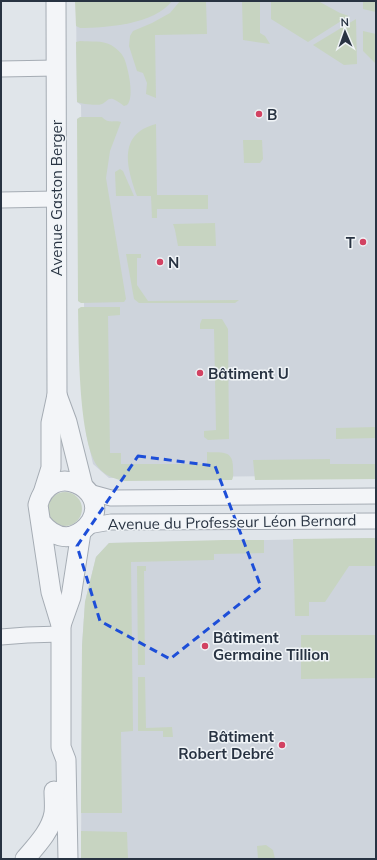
<svg xmlns="http://www.w3.org/2000/svg" width="377" height="860" font-family="Mulish,sans-serif">
<style>
.built{fill:#ced4dc}
.green{fill:#c7d4c1}
.lines{fill:none;stroke-linecap:round;stroke-linejoin:round}
.minor-casing{stroke:#a5acb4;stroke-width:17}
.tertiary-casing{stroke:#a5acb4;stroke-width:21}
.minor{stroke:#f3f5f8;stroke-width:15}
.tertiary{stroke:#f3f5f8;stroke-width:19}
.marked{fill:none;stroke:#1d4ed8;stroke-width:3;stroke-dasharray:8 5;stroke-linejoin:round}
.poi-dot{fill:#d24262;stroke:#f0f4f7;stroke-width:1.5}
.labels{text-anchor:middle;dominant-baseline:central;stroke-width:3;stroke-linejoin:round;paint-order:stroke}
.poi-label{font-size:15px;font-weight:bold;fill:#283342;stroke:#f0f4f7;text-anchor:start}
.street-label{font-size:15px;fill:#283342;stroke:#f0f4f7}
</style>
<rect width="100%" height="100%" fill="#e0e5ea"/>
<g class="built">
<path d="M76,1h300v474l-267,3 -16,-14 -7,-31 -5,-328 -4,-3z"/>
<path d="M376,538v321h-295l1,-213 3,-44 11,-45 13,-14z"/>
</g>
<g class="green">
<path d="M75,1h97c-17,23 -66,27 -92,27l-4,-2z"/>
<path d="M180,1h26l1,33 -52,1 1,63 -10,-4 1,-11 -4,-10 -6,-2 -8,-25 1,-10 3,-5 19,-8 18,-10z"/>
<path d="M242,1h18v32l5,3 5,8 -27,-4z"/>
<path d="M271,1h47l22,12 9,3 -41,26 -37,-23z"/>
<path d="M363,1h13v11l-13,-3z"/>
<path d="M356,19l1,45 -13,1 -31,-20z"/>
<path d="M363,31l13,3v30l-13,-13z"/>
<path d="M80,41c10,1 22,-1 31,4 5,3 10,7 13,13 4,9 11,40 3,47l-3,1c-3,-2 -6,-5 -11,-7 -6,-1 -6,3 -11,5 -4,2 -21,0 -25,-2l-1,-60z"/>
<path d="M80,117h22c6,7 11,3 19,5l-11,29 -4,27 20,121 -2,3 -43,1 -3,-2 -1,-182z"/>
<path d="M156,124l1,71h51v14h-51v9h-5l-1,-22h-14c-10,-28 -20,-62 19,-72z"/>
<path d="M243,140h19l1,19 -3,4h-16z"/>
<path d="M120,169l3,2 11,25h-18l-1,-24z"/>
<path d="M215,223l1,23h-38l-3,-16 -2,-6z"/>
<path d="M126,254h15v4h-4v27l11,16 91,-1 -4,3h-96l-5,-4z"/>
<path d="M81,307h39v8l-12,1 2,137h11v11h86v-12c13,1 26,-3 26,15 0,5 1,9 -1,13l-108,1c-10,-2 -20,-6 -26,-14 -20,-27 -19,-123 -20,-158z"/>
<path d="M202,319h20l6,10 1,110 -21,1 -4,-3v-6l12,-1 -2,-101h-14v-5z"/>
<path d="M376,427v11l-40,1v-11z"/>
<path d="M330,459v5h46v15l-121,1 -2,-20z"/>
<circle cx="65" cy="509" r="17"/>
<path d="M376,538v28h-27l-24,36h-16v14h-14l-2,-77z"/>
<path d="M224,540h40v13l-50,1v6l-83,2 2,169 -12,1 1,81h-41l1,-167 3,-44 11,-45 13,-14z"/>
<path d="M137,566h9v5h-2l1,94h-7z"/>
<path d="M301,635h75v43l-75,1z"/>
<path d="M138,677h7l1,51 26,-1 1,10h-10v-6h-25z"/>
<path d="M81,831l46,1 1,27h-47z"/>
<path d="M266,845l7,5 2,9h-17l-1,-13z"/>
</g>
<g class="lines">
<defs>
<g id="minor">
<path d="M1,69l55,-1"/>
<path d="M1,200l55,-1"/>
<path d="M89,492l22,6 265,-2"/>
<path d="M88,526l23,-4 265,-1"/>
<path d="M1,637l26,-2 34,-1"/>
</g>
<g id="tertiary">
<path d="M57,395l10,27 16,64"/>
<path d="M44,490l7,-22v-45l6,-28 -1,-394"/>
<path d="M41,522c7,9 18,17 31,14 8,-3 14,-7 19,-15 19,-33 -41,-62 -53,-16l13,87 10,33v122l5,13 2,99"/>
<path d="M61,625l10,-28 10,-65"/>
<path d="M25,859c11,-13 26,-28 29,-46 1,-7 0,-15 0,-22"/>
</g>
</defs>
<use href="#minor" class="minor-casing"/>
<use href="#tertiary" class="tertiary-casing"/>
<use href="#minor" class="minor"/>
<use href="#tertiary" class="tertiary"/>
</g>
<path class="marked" d="M138,456l77,10 46,121 -91,72 -70,-38 -23,-75z"/>
<g class="poi-dot">
<circle cx="259" cy="114" r="4"/>
<circle cx="363" cy="242" r="4"/>
<circle cx="160" cy="262" r="4"/>
<circle cx="200" cy="373" r="4"/>
<circle cx="205" cy="646" r="4"/>
<circle cx="282" cy="745" r="4"/>
</g>
<g class="labels">
<g class="poi-label">
<text x="267" y="114">B</text>
<text x="355" y="242" text-anchor="end">T</text>
<text x="168" y="262">N</text>
<text x="208" y="373">Bâtiment U</text>
<text x="213" y="637">Bâtiment<tspan x="213" dy="17">Germaine Tillion</tspan></text>
<text x="274" y="736" text-anchor="end">Bâtiment<tspan x="274" dy="17">Robert Debré</tspan></text>
</g>
<g class="street-label">
<text transform="translate(56 198) rotate(-90)">Avenue Gaston Berger</text>
<text transform="translate(232 522) rotate(-1)">Avenue du Professeur Léon Bernard</text>
</g>
</g>
<rect width="377" height="860" fill="none" stroke="#283342" stroke-width="4"/>
<g transform="translate(345 32) rotate(358)" stroke="#f0f4f7" stroke-width="3" paint-order="stroke">
<path d="M0-3L7 15L0 10L-7 15Z" fill="#283342"/>
<text y="-6" font-size="11" font-weight="bold" text-anchor="middle" fill="#283342">N</text>
</g>
</svg>
